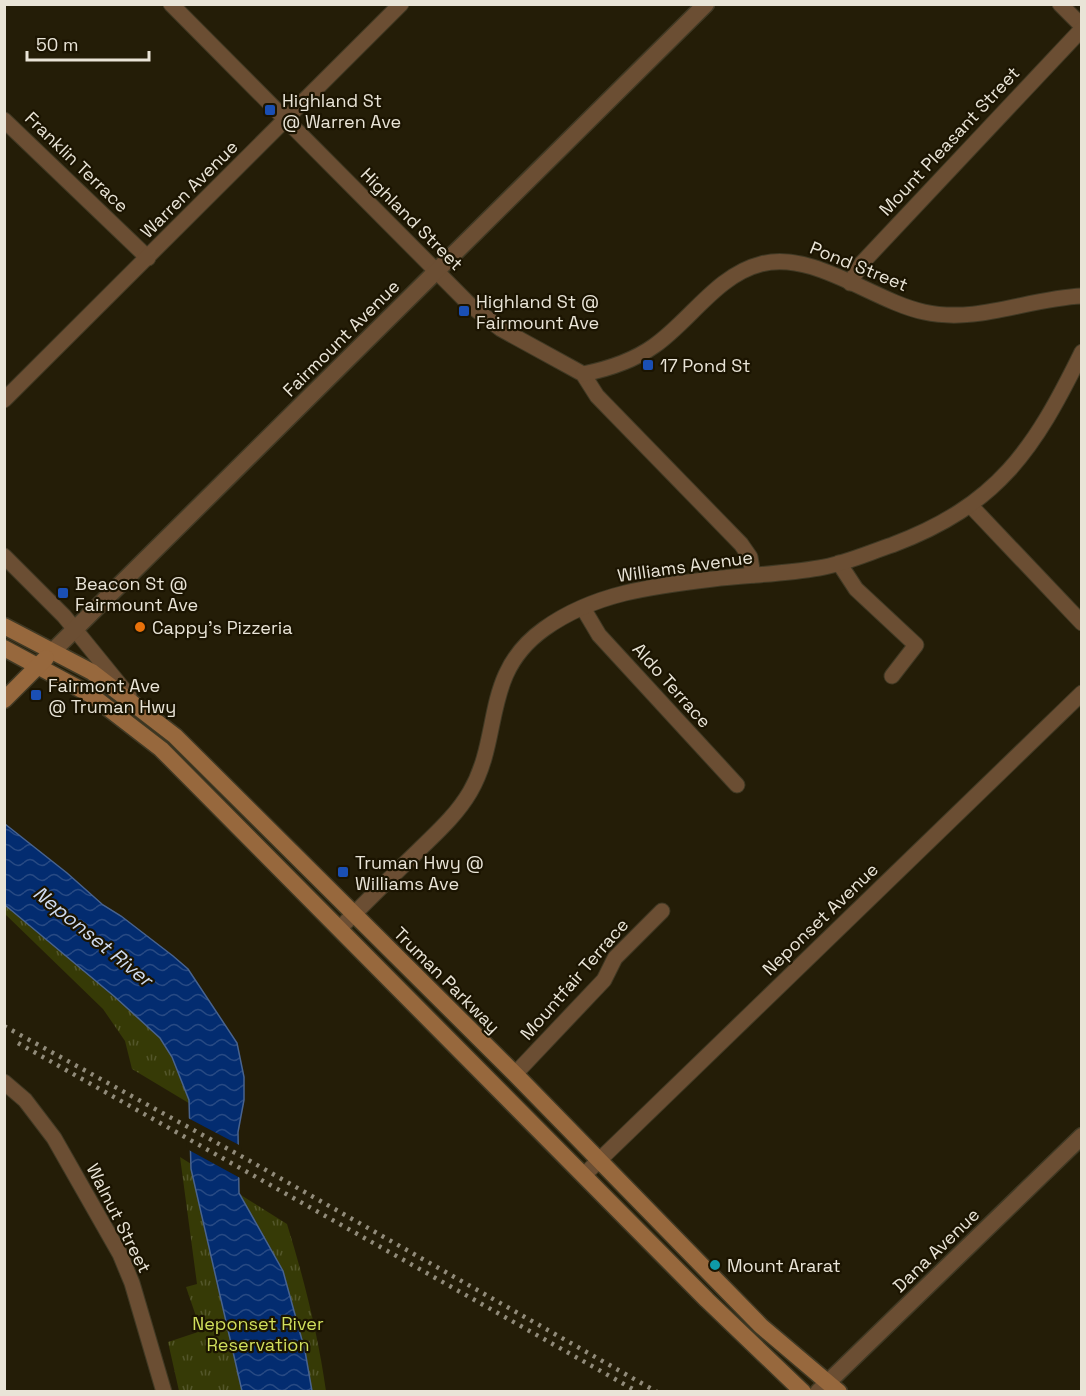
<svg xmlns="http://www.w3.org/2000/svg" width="1086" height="1396" font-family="'Space Grotesk',sans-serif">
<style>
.park{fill:url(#park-tufts)}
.water{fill:url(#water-waves);stroke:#48638f;stroke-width:1.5}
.pier{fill:#241d07}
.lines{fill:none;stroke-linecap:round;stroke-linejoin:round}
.minor-casing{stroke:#403924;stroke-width:17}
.tertiary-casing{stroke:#403924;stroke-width:19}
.secondary-casing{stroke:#403924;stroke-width:19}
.minor{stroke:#6b4e33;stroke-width:15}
.tertiary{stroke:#6b4e33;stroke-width:16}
.secondary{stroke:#97683d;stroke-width:16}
.rail{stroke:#918b7a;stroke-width:4.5;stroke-dasharray:3 6;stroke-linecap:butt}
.transit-dot{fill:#1a4fb4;stroke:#1b1401;stroke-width:2}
.food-dot{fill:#e8710a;stroke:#1b1401;stroke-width:2}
.culture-dot{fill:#0f9aa8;stroke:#1b1401;stroke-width:2}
.labels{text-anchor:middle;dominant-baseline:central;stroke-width:4.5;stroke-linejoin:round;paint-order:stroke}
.poi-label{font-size:18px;fill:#e9e4d7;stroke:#1b1401;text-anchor:start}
.street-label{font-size:18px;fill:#e9e4d7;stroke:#1b1401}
.park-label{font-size:18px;fill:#d1df5c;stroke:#1b1401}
.water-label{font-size:20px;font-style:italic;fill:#cedaef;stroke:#1b1401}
</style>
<defs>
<pattern id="park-tufts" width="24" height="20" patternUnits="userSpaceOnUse" patternTransform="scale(1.5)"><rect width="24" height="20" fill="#363a06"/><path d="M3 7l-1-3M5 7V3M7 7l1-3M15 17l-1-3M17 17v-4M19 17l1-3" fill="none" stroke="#53562a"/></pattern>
<pattern id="water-waves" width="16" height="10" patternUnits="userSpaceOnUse" patternTransform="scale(1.5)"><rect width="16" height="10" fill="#032c70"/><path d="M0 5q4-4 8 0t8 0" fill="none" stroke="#284a84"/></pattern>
</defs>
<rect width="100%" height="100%" fill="#241d07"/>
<g class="park">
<path d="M4,864l133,107 80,149 -85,-51 -7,-28 -22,-32 -98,-95z"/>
<path d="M180,1157l107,67c17,55 31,110 39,167h-147l-11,-49 33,-11 -15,-44 11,-3z"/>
</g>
<path class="water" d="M5,824l62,49 36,32 18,11 52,40 15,13 49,74 7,34v23l-6,32 1,61 44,78 22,80 7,40h-70l-51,-222 -2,-69 -17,-43 -12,-19 -45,-41 -110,-92z"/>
<path class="pier" d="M186,1117l55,29 1,33 -55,-30z"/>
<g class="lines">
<defs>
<g id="minor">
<path d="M171,4l299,301 31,24 82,45 14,22 144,148 9,13 3,18"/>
<path d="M1060,4l22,22"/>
<path d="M4,120l144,138"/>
<path d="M850,283l12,-20 220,-234"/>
<path d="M583,374c25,-5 50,-13 71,-28 36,-25 63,-71 107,-82 52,-14 112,37 163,48 54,12 105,-14 158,-16"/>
<path d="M4,400l397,-396"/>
<path d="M971,506l111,117"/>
<path d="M4,556l60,60 65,80"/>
<path d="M839,563l17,26 60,56 -24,31"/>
<path d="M583,608l16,27 138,150"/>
<path d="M340,928c25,-25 50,-50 76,-75 19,-19 40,-37 54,-61 33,-57 11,-118 74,-163 50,-36 109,-43 169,-50 35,-4 71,-5 106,-11 25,-4 49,-15 73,-23 106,-40 142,-95 190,-193"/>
<path d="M515,1074l89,-94 11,-22 47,-47"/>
<path d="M4,1082l21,18 29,38 66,116 12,29 32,109"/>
<path d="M585,1174l497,-481"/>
</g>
<g id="tertiary">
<path d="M54,650l652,-646"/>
<path d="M818,1392l264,-256"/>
</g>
<g id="secondary">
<path d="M4,626l88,46 83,64 340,338 246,252 78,66"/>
<path d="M4,648l87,47 70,54 546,551 96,92"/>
<path d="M4,700l42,-42"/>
</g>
</defs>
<use href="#minor" class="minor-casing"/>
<use href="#tertiary" class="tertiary-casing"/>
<use href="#secondary" class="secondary-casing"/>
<use href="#minor" class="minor"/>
<use href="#tertiary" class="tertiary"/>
<use href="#secondary" class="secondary"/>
<g class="rail">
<path d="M4,1026l246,135 407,231"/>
<path d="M18,1043l620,349"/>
</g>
</g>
<g class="transit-dot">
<rect x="264" y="104" width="12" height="12" rx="3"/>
<rect x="458" y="305" width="12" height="12" rx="3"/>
<rect x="642" y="359" width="12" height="12" rx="3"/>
<rect x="57" y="587" width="12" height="12" rx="3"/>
<rect x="30" y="689" width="12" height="12" rx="3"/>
<rect x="337" y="866" width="12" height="12" rx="3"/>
</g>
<circle class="food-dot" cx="140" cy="627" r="6"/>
<circle class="culture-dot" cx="715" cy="1265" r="6"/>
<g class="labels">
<g class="poi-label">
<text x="282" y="100">Highland St<tspan x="282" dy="21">@ Warren Ave</tspan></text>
<text x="476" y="301">Highland St @<tspan x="476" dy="21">Fairmount Ave</tspan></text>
<text x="660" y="365">17 Pond St</text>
<text x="75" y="583">Beacon St @<tspan x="75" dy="21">Fairmount Ave</tspan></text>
<text x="152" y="627">Cappy's Pizzeria</text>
<text x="48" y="685">Fairmont Ave<tspan x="48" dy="21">@ Truman Hwy</tspan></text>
<text x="355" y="862">Truman Hwy @<tspan x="355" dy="21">Williams Ave</tspan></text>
<text x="727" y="1265">Mount Ararat</text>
</g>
<g class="street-label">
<text transform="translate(949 141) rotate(-47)">Mount Pleasant Street</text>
<text transform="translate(77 162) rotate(44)">Franklin Terrace</text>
<text transform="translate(189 189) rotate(-45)">Warren Avenue</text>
<text transform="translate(412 219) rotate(45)">Highland Street</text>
<text transform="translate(859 266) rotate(22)">Pond Street</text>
<text transform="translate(341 338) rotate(-45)">Fairmount Avenue</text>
<text transform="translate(685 566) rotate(-8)">Williams Avenue</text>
<text transform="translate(672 685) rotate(48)">Aldo Terrace</text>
<text transform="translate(820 919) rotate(-44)">Neponset Avenue</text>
<text transform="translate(574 979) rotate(-49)">Mountfair Terrace</text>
<text transform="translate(447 980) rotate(45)">Truman Parkway</text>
<text transform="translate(119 1218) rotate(63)">Walnut Street</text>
<text transform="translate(936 1250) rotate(-44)">Dana Avenue</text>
</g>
<g class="park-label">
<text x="258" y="1323">Neponset River<tspan x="258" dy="21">Reservation</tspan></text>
</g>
<g class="water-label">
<text transform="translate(93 936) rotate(39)">Neponset River</text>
</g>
</g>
<rect width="1086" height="1396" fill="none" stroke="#e9e4d7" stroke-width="12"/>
<path d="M27 51v9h122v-9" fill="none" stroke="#e9e4d7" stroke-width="3"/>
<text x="36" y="51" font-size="18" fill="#e9e4d7" stroke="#1b1401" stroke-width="4.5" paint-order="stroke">50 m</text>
</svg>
